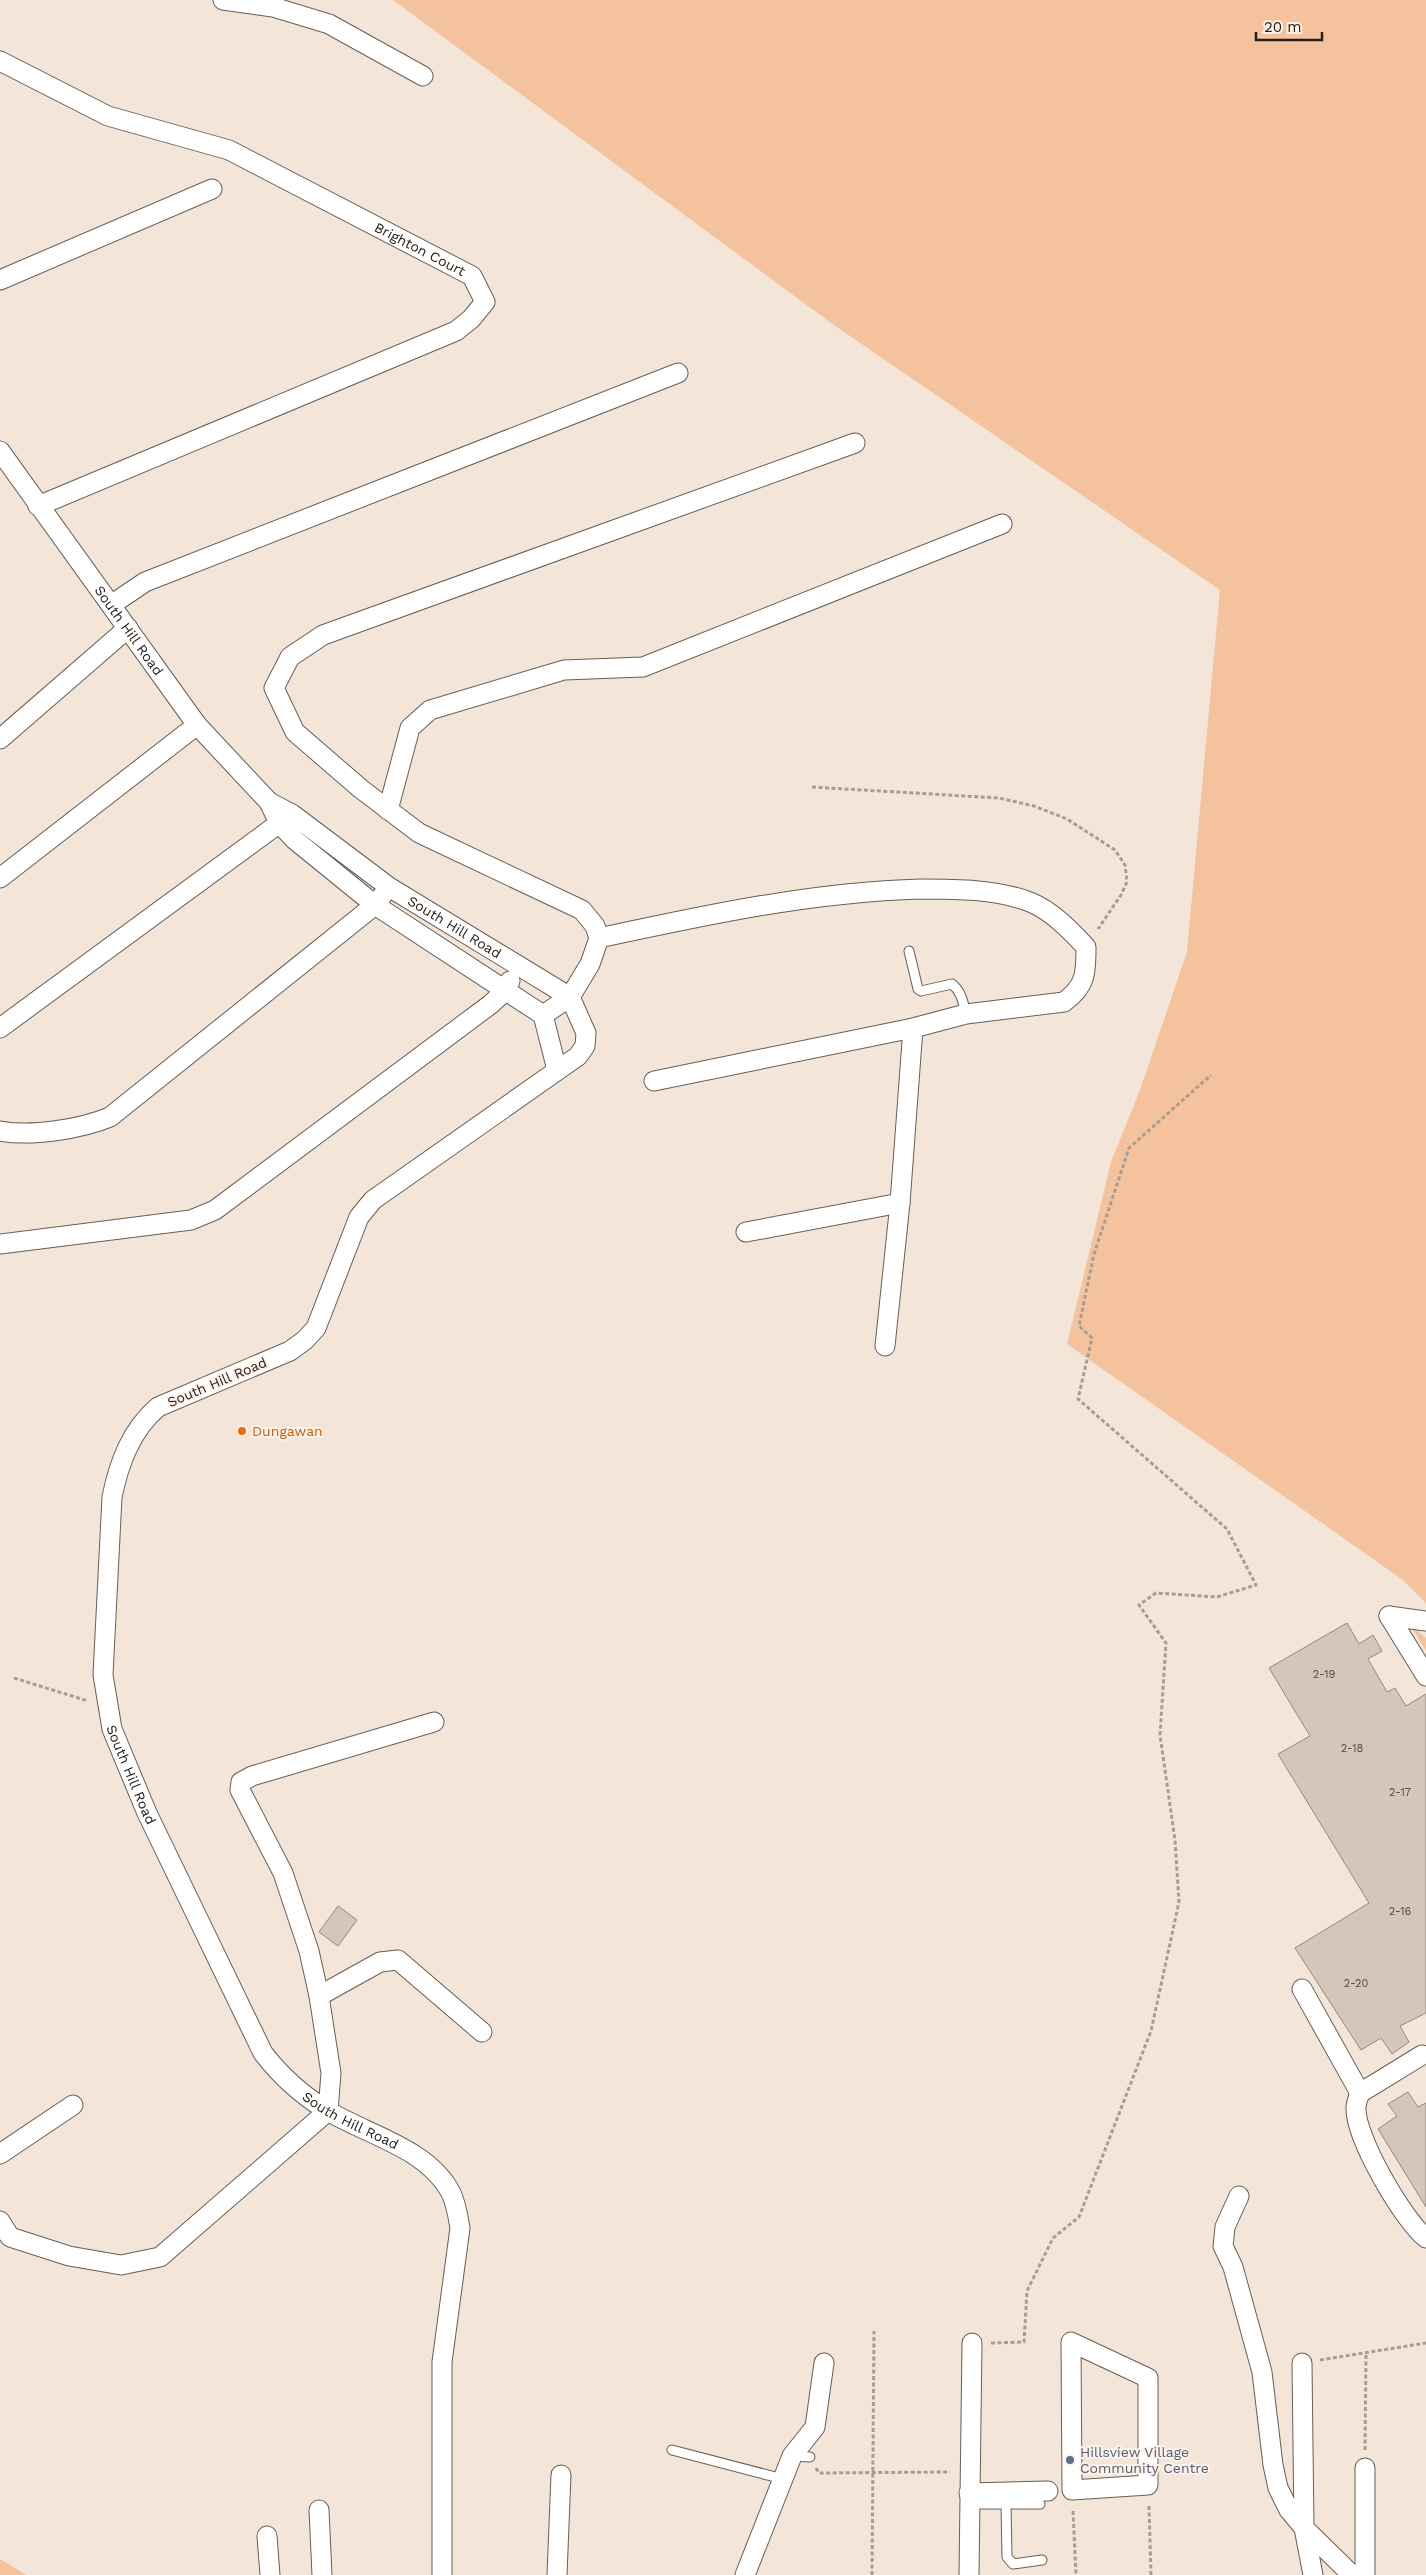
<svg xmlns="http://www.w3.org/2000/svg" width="1426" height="2575" font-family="'Work Sans',sans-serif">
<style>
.green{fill:#f4c29d}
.building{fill:#d5c6bb;stroke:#96887e}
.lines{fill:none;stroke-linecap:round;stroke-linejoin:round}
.service-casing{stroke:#6a5d53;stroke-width:11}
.minor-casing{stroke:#6a5d53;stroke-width:21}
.path{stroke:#a89d94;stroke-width:3;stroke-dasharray:4 2.5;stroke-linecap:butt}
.service{stroke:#fff;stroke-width:9}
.minor{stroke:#fff;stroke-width:19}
.food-dot{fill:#e8710a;stroke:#fff2e9;stroke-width:2}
.service-dot{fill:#5c6f8a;stroke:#fff2e9;stroke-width:2}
.labels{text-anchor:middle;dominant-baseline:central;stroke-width:4;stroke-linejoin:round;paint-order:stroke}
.number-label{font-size:11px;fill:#524a44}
.street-label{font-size:14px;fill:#26201c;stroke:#fff2e9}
.food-label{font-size:14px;fill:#c56008;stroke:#fff2e9;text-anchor:start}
.service-label{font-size:14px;fill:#4e5e75;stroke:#fff2e9;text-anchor:start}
</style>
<rect width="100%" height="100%" fill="#f4e5d9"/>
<g class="green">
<path d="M393,0h1033v1603l-23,-23 -336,-236 44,-182 29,-72 47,-138 33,-362 -389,-267z"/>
<path d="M1409,1623l17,15v13z"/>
<path d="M0,2559l26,16h-26z"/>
</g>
<g class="building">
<path d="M1347,1623l12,21 14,-9 9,16 -14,8 19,33 8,-4 11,18 20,-12v319l-26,13 9,16 -17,12 -11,-16 -20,12 -66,-102 74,-45 -91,-149 32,-18 -41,-68z"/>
<path d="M338,1906l19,14 -19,26 -19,-14z"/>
<path d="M1408,2092l10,15 8,-4v104l-48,-78 19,-13 -9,-12z"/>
</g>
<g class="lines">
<defs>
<g id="service">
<path d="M909,951l9,38 3,2 31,-7c10,8 11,19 14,30"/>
<path d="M672,2450l111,29"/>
<path d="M793,2456l17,1"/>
<path d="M969,2504h71"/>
<path d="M1006,2504l1,53 6,7 29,-4"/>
</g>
<g id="minor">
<path d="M223,0l50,7 56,17 94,52"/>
<path id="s1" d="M0,61l108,55 121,34 243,126 13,26 -14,17 -15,12 -418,175"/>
<path d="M0,280l212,-91"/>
<path id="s2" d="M0,451l197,274 72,77 10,21 16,17 80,65 168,110 14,55"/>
<path d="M111,605l34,-23 533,-209"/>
<path d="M0,739l128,-111"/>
<path id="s3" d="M269,802l23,12 97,73 181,110 16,36 -1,13 -7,10 -205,144 -14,17 -43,111 -11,12 -15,11 -132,56c-27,23 -39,56 -46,90l-9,178 9,54 35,84 116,240c17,22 40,43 65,58 40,24 98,37 122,80 6,11 8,25 10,37l-18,134v213"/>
<path d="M388,810l22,-82 20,-18 134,-40 79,-3 359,-143"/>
<path d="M0,878l197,-153"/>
<path d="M599,938l-4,-12 -13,-16 -163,-77 -58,-44 -66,-57 -21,-44 16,-31 33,-22 532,-192"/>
<path d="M543,1015l27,-18 20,-33 9,-26c107,-23 213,-46 322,-49 35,0 75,0 109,13 22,9 40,28 56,45 0,26 0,39 -22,55l-98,12 -53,14 -259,53"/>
<path d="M0,1028l289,-212"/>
<path d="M0,1131c31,6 81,-2 110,-14l265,-212 7,-9"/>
<path d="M746,1232l154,-29"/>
<path d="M0,1244l191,-24 24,-10 276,-206 14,-13 5,-10"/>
<path d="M885,1346l15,-143 13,-175"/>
<path d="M1389,1616l37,60"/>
<path d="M1389,1616l37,5"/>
<path d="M1302,1989l58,104"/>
<path d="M319,1996l61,-34 18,-2 84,72"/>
<path d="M1422,2055l-62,38c-2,5 -4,10 -4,15 -1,29 47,112 70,130"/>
<path d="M0,2154l73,-49"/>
<path d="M1239,2196l-14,31 -2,19 10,21 29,105 11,93 5,23 11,22 15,18 9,47"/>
<path d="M0,2221l10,16 59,19 52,9 39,-8 168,-146 3,-38 -12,-77 -10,-45 -26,-78 -43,-83 1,-8 11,-6 182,-54"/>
<path d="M1071,2342l77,36v107l-76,5z"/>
<path d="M1302,2363l2,165 48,47"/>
<path d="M969,2493l79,-2"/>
<path d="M319,2510l3,65"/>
<path d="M267,2536l3,39"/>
<path d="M557,2575l4,-100"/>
<path d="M745,2575l47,-119 23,-29 9,-64"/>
<path d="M969,2575l3,-232"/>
<path d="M1365,2575v-107"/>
</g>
</defs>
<use href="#service" class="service-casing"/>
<use href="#minor" class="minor-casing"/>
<g class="path">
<path d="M812,787l187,11 35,8 33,13 48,31 10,15 2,17 -6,13 -23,34"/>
<path d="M14,1678l74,23"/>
<path d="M991,2343l33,-1 3,-51 26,-53 26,-21 72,-186 28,-129 -4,-62 -15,-105 6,-92 -27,-38 17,-12 61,4 39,-12 -29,-56 -149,-130 14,-61 -13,-12 15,-72 35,-106 82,-73"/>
<path d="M1320,2360l106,-17"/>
<path d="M1365,2450l1,-97"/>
<path d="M816,2468l3,5 131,-1"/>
<path d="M1149,2506l2,69"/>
<path d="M1073,2511l3,64"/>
<path d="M872,2575l2,-244"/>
</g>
<use href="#service" class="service"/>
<use href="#minor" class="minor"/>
</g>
<circle class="food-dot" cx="242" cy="1431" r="5"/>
<circle class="service-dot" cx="1070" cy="2460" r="5"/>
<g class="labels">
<g class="number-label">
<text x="1324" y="1674">2-19</text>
<text x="1352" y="1748">2-18</text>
<text x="1400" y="1792">2-17</text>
<text x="1400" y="1911">2-16</text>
<text x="1356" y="1983">2-20</text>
</g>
<g class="street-label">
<text stroke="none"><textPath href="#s1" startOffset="462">Brighton Court</textPath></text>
<text stroke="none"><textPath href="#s2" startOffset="221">South Hill Road</textPath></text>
<text stroke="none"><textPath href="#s3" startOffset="224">South Hill Road</textPath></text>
<text transform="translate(217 1382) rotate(-23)">South Hill Road</text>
<text stroke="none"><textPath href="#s3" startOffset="1379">South Hill Road</textPath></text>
<text stroke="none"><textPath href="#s3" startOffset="1799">South Hill Road</textPath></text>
</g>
<g class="food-label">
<text x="252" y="1431">Dungawan</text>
</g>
<g class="service-label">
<text x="1080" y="2452">Hillsview Village<tspan x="1080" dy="16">Community Centre</tspan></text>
</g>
</g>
<path d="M1256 32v8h66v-8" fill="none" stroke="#26201c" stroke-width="2.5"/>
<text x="1264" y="32" font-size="15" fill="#26201c" stroke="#fff2e9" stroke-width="4" paint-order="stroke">20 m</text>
</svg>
